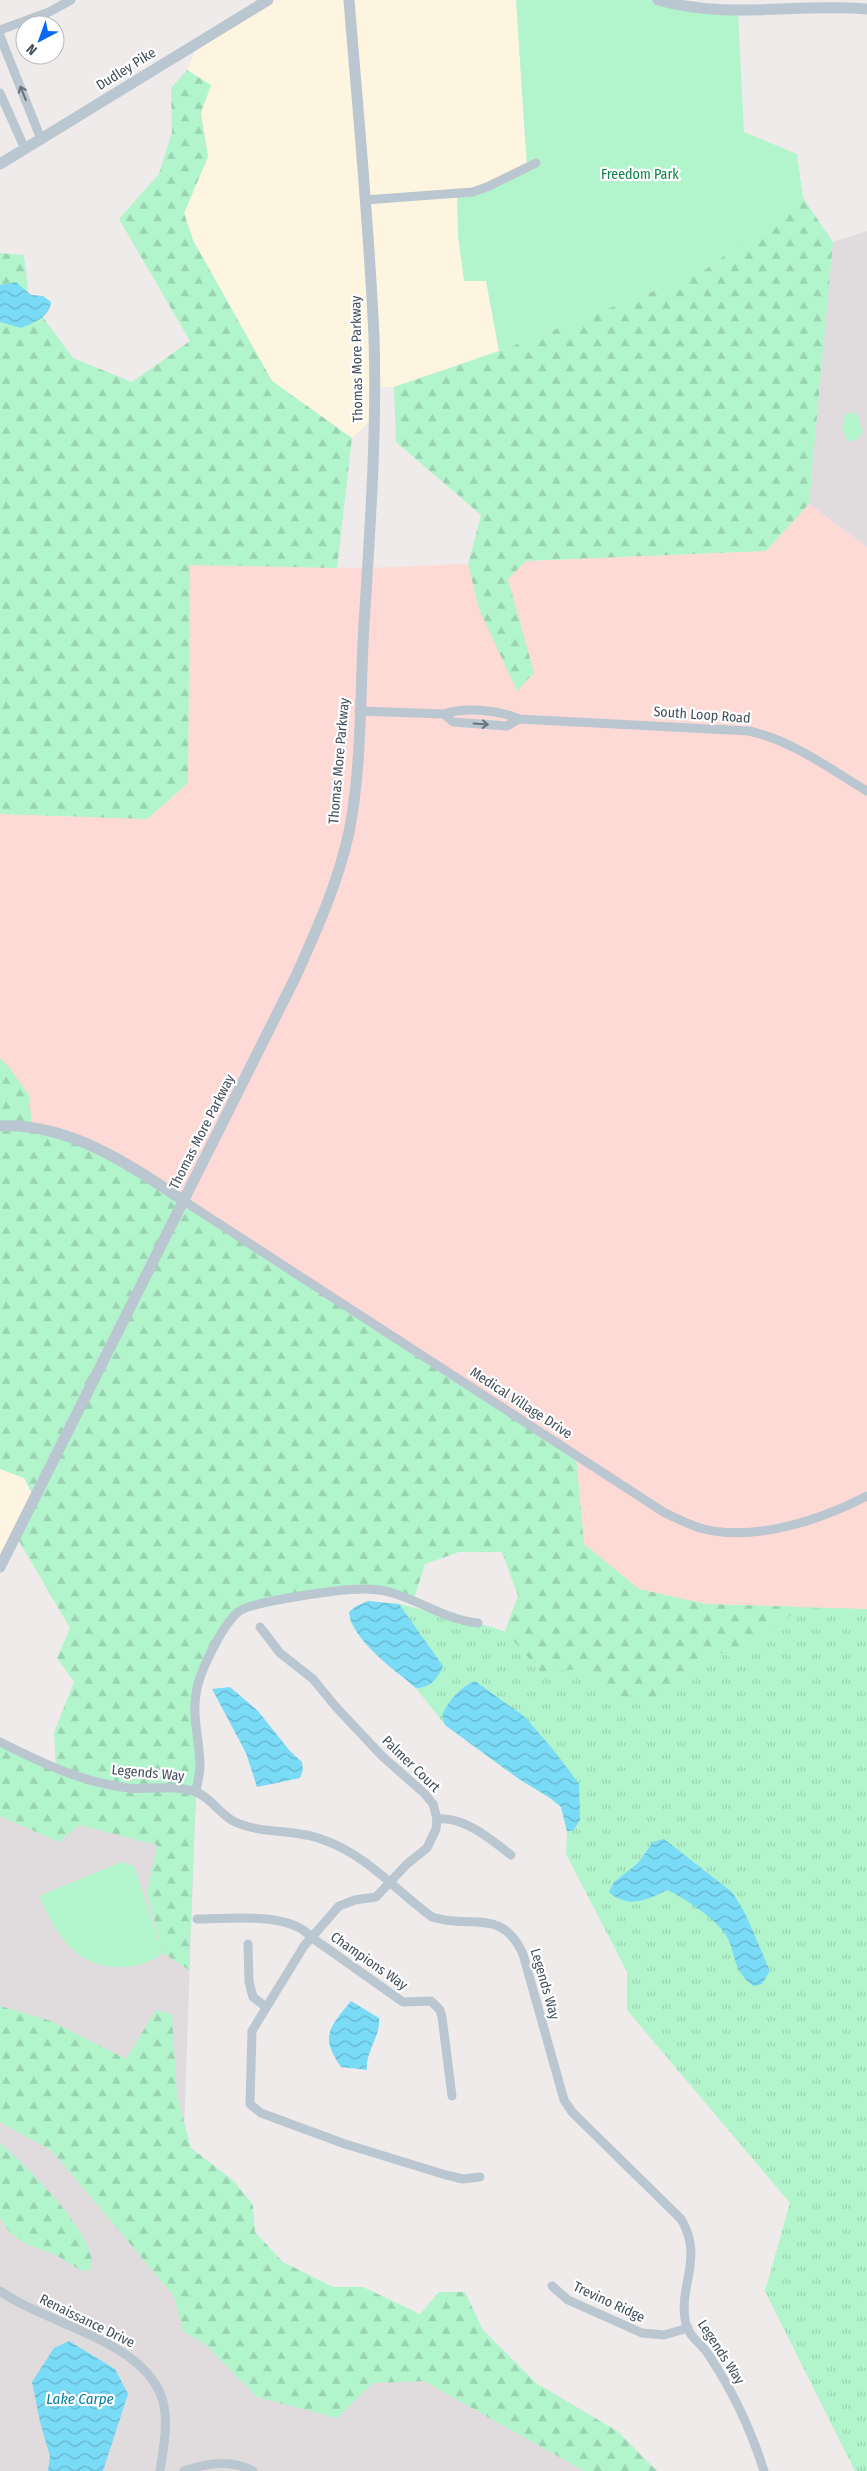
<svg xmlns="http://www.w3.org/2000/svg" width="867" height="2471" font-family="'Fira Sans Condensed',sans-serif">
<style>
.commercial{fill:#fef5e0}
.education{fill:#e0dcdd}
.medical{fill:#fedad6}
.grass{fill:url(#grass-tufts)}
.forest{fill:url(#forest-firs)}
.park{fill:#b2f4cc}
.water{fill:url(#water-waves)}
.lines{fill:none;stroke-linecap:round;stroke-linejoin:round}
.minor{stroke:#bac6d0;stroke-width:9}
.tertiary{stroke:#bac6d0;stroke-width:11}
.oneway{stroke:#66737e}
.labels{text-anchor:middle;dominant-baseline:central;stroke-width:4.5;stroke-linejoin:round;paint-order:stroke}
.street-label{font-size:14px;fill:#424f5b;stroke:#fff}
.park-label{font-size:14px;fill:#0b8448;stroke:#fff}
.water-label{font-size:15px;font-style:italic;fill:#027ea0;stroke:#fff}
</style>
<defs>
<pattern id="grass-tufts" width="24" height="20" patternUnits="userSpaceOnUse" patternTransform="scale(1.25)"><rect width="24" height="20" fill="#b2f4cc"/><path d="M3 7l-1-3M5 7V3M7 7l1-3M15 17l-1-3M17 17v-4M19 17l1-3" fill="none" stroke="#9ad3b1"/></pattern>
<pattern id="forest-firs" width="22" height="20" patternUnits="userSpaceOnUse" patternTransform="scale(1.25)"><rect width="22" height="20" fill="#b2f4cc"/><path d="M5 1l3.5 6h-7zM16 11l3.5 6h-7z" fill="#9ad3b1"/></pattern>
<pattern id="water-waves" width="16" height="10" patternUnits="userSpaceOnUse" patternTransform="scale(1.25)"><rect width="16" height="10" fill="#7adbf6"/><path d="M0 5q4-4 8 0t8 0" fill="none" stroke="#66b4ca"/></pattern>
</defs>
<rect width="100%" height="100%" fill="#efebeb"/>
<g class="commercial">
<path d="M265,0h251l11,168 -63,113h22l13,70 -105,36h-20l-1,31 -21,20 -80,-57 -79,-141 -9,-27 24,-56 -7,-44 10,-28 -24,-15 13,-29z"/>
<path d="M0,1469l24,9 10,19 -34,70z"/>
</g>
<g class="education">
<path d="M867,231v316l-58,-43 24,-262z"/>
<path d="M0,1742l56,28 140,22 -16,451 404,228h-584z"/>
</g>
<path class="medical" d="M809,504l58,43v1062l-238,-7 -597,-474 -32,-51v-263l147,5 41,-36 2,-218 178,3 398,-17z"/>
<path class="grass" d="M531,1599l336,10v862h-12l-90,-180 25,-88 -163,-193v-38l-61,-118 1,-22 -6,-25 -11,-9 -31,-19 -74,-54 -29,-37 -54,-49 -11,-15 -2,-12 6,-5 13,-6 31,3 79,19 47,15z"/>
<g class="forest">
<path d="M187,70l24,15 -10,28 7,44 -24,56 9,27 79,141 80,57 -15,130 -147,-3 -2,218 -41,36 -147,-5v-561l24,2 5,43 44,60 59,24 58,-41 -71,-122 40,-45 13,-42 -1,-44z"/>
<path d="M803,198l30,44 -24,262 -43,47 -240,10 -18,18 26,94 -17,18 -38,-82 -11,-45 13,-49 -85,-73 -2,-55 105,-36 203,-79z"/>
<path d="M0,1058l9,9 20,28 3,33 52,14 492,313 8,89 55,45 67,15 95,3 -64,53 -25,-11 -39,48 -48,7 -43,-35 -41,3 -36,-41 13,-35 -16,-44h-43l-34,12 -12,38 -22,-9 -51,-2 -103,22 -39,73 2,81 -4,25 -7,178 -26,-17 -16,-60 10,-48 -78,-20 -20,17 -59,-26v-74l56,28 -2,-38 20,-50 -17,-24 13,-30 -54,-92 18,-39 -10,-19 -24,-9z"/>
<path d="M0,2006l51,15 75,38 30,-49 16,4 5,81 14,53 43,33 19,24 2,27 28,30 50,25h30l57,27 19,-22h26l18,38 53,53 81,48 40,40h-73l-160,-90 -51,2 -36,35 -80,-21 -51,-52 -23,-14 -9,-35 -122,-145 -52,-29z"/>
<path d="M0,2143c25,22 96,90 92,124l-5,4h-5l-28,-17 -28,-10 -16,-11 -10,-15z"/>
</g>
<g class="park">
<path d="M516,0h142l80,12 6,120 53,22 6,44 -101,74 -203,79 -13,-70h-22l-6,-45 -1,-42 70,-27z"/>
<path d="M853,412l5,4 5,16 -7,8 -8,1 -6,-12 3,-14z"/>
<path d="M122,1862l12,4 29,87c-14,10 -25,14 -43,14 -45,1 -64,-34 -81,-71z"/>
</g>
<g class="water">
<path d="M16,282l15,13 12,1 8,6c-1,15 -18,21 -30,26l-21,-6v-37z"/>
<path d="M368,1601l31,3 44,62c-5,12 -12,22 -27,22 -21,-18 -63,-46 -67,-76l6,-5z"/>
<path d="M475,1681l50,36 31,36 23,31 1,36 -7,11h-6l-6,-24 -11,-9 -31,-19 -74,-54 -3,-10c7,-15 18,-28 33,-34z"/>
<path d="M230,1687l28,24 32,40 12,11 1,8 -3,8 -43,9 -11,-34 -34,-64z"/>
<path d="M664,1839l68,53 13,21 25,58 -8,13 -8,2c-23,-15 -17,-35 -30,-54 -10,-14 -41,-35 -57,-42 -20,10 -39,19 -58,2l5,-10 24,-19 15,-21z"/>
<path d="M351,2001l28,17c2,18 -14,34 -12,52l-26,-3c-22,-31 -11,-40 10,-66z"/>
<path d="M69,2341l46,28 13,25 -25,77h-55l2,-15 -10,-34 -8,-40 22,-34z"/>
</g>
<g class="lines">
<g class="minor">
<path d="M0,30l49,-18 22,-12"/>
<path d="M0,36l41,103"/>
<path d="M0,93l25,56"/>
<path d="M365,200l108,-8 14,-5 49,-24"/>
<path d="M359,711l85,3c21,-7 55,-4 75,5l230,12c47,11 77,36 118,60"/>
<path d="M444,714l9,8 54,4 12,-7"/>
<path d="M184,1201l481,312c11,5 23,11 35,15 52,15 121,-8 167,-32"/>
<path d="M260,1627l20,26 33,26 23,28 46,49 43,38 8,10 4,15 -1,10 -9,19 -20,16 -31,33 -21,3 -16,6 -35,40 -52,85 -2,73 11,9 84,31 101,31 17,4 17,-2"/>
<path d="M0,1742c42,21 81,40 128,46 22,2 48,-4 68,4 16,6 24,23 39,30 26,12 59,7 86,17 45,15 74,51 111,78 38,13 69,-11 91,37l41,146 8,12 109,107c24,40 -4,67 5,105 4,15 17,20 24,33 24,36 41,73 54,114"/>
<path d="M196,1792c1,-9 4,-18 4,-26 0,-24 -8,-48 -4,-72 3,-22 25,-66 41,-81 11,-12 107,-24 126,-24 8,0 18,1 26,3 31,8 57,28 89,31"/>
<path d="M437,1819c27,-3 55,21 74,36"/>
<path d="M197,1919c32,0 92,-8 114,18l92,65 28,-1 9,9 2,7 10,79"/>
<path d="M248,1944l1,38 4,15 13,10"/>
<path d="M552,2286l16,14 74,33 22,2 24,-7"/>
<path d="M0,2291c47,34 152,51 164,115 4,21 -1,44 -4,65"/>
<path d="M184,2471c22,-8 47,-12 69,0"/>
</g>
<g class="tertiary">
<path d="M658,0c71,20 138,3 209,9"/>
<path d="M0,164l268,-164"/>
<path d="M0,1126c69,-3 129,38 184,75"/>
<path d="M0,1567l296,-591c21,-47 42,-93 53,-144 13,-64 11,-142 15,-208 6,-93 13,-194 10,-287 -5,-113 -16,-225 -25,-337"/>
</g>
</g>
<defs><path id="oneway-shaft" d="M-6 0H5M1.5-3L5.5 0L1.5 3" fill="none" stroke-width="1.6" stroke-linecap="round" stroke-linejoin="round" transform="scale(1.25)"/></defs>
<g class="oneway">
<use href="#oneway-shaft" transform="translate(23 93) rotate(-112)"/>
<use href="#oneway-shaft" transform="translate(481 724) rotate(4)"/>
</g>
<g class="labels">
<g class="street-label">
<text transform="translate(126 69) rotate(-32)">Dudley Pike</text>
<text transform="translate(357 359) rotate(-91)">Thomas More Parkway</text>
<text transform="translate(702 715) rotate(4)">South Loop Road</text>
<text transform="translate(339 761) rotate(-85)">Thomas More Parkway</text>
<text transform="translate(202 1132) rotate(-63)">Thomas More Parkway</text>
<text transform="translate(521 1403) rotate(33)">Medical Village Drive</text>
<text transform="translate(411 1764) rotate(44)">Palmer Court</text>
<text transform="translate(148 1773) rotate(5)">Legends Way</text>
<text transform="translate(369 1961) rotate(35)">Champions Way</text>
<text transform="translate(545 1984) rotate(74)">Legends Way</text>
<text transform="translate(609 2302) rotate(25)">Trevino Ridge</text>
<text transform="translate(87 2321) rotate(26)">Renaissance Drive</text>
<text transform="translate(721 2352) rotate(57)">Legends Way</text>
</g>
<g class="park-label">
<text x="640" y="174">Freedom Park</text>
</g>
<g class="water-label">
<text x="80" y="2399">Lake Carpe</text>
</g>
</g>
<g transform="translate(40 40) rotate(221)"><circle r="24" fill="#ffffff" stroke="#b3b9bd"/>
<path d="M0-4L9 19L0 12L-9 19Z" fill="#036af1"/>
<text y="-8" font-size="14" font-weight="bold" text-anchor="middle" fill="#424f5b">N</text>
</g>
</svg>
